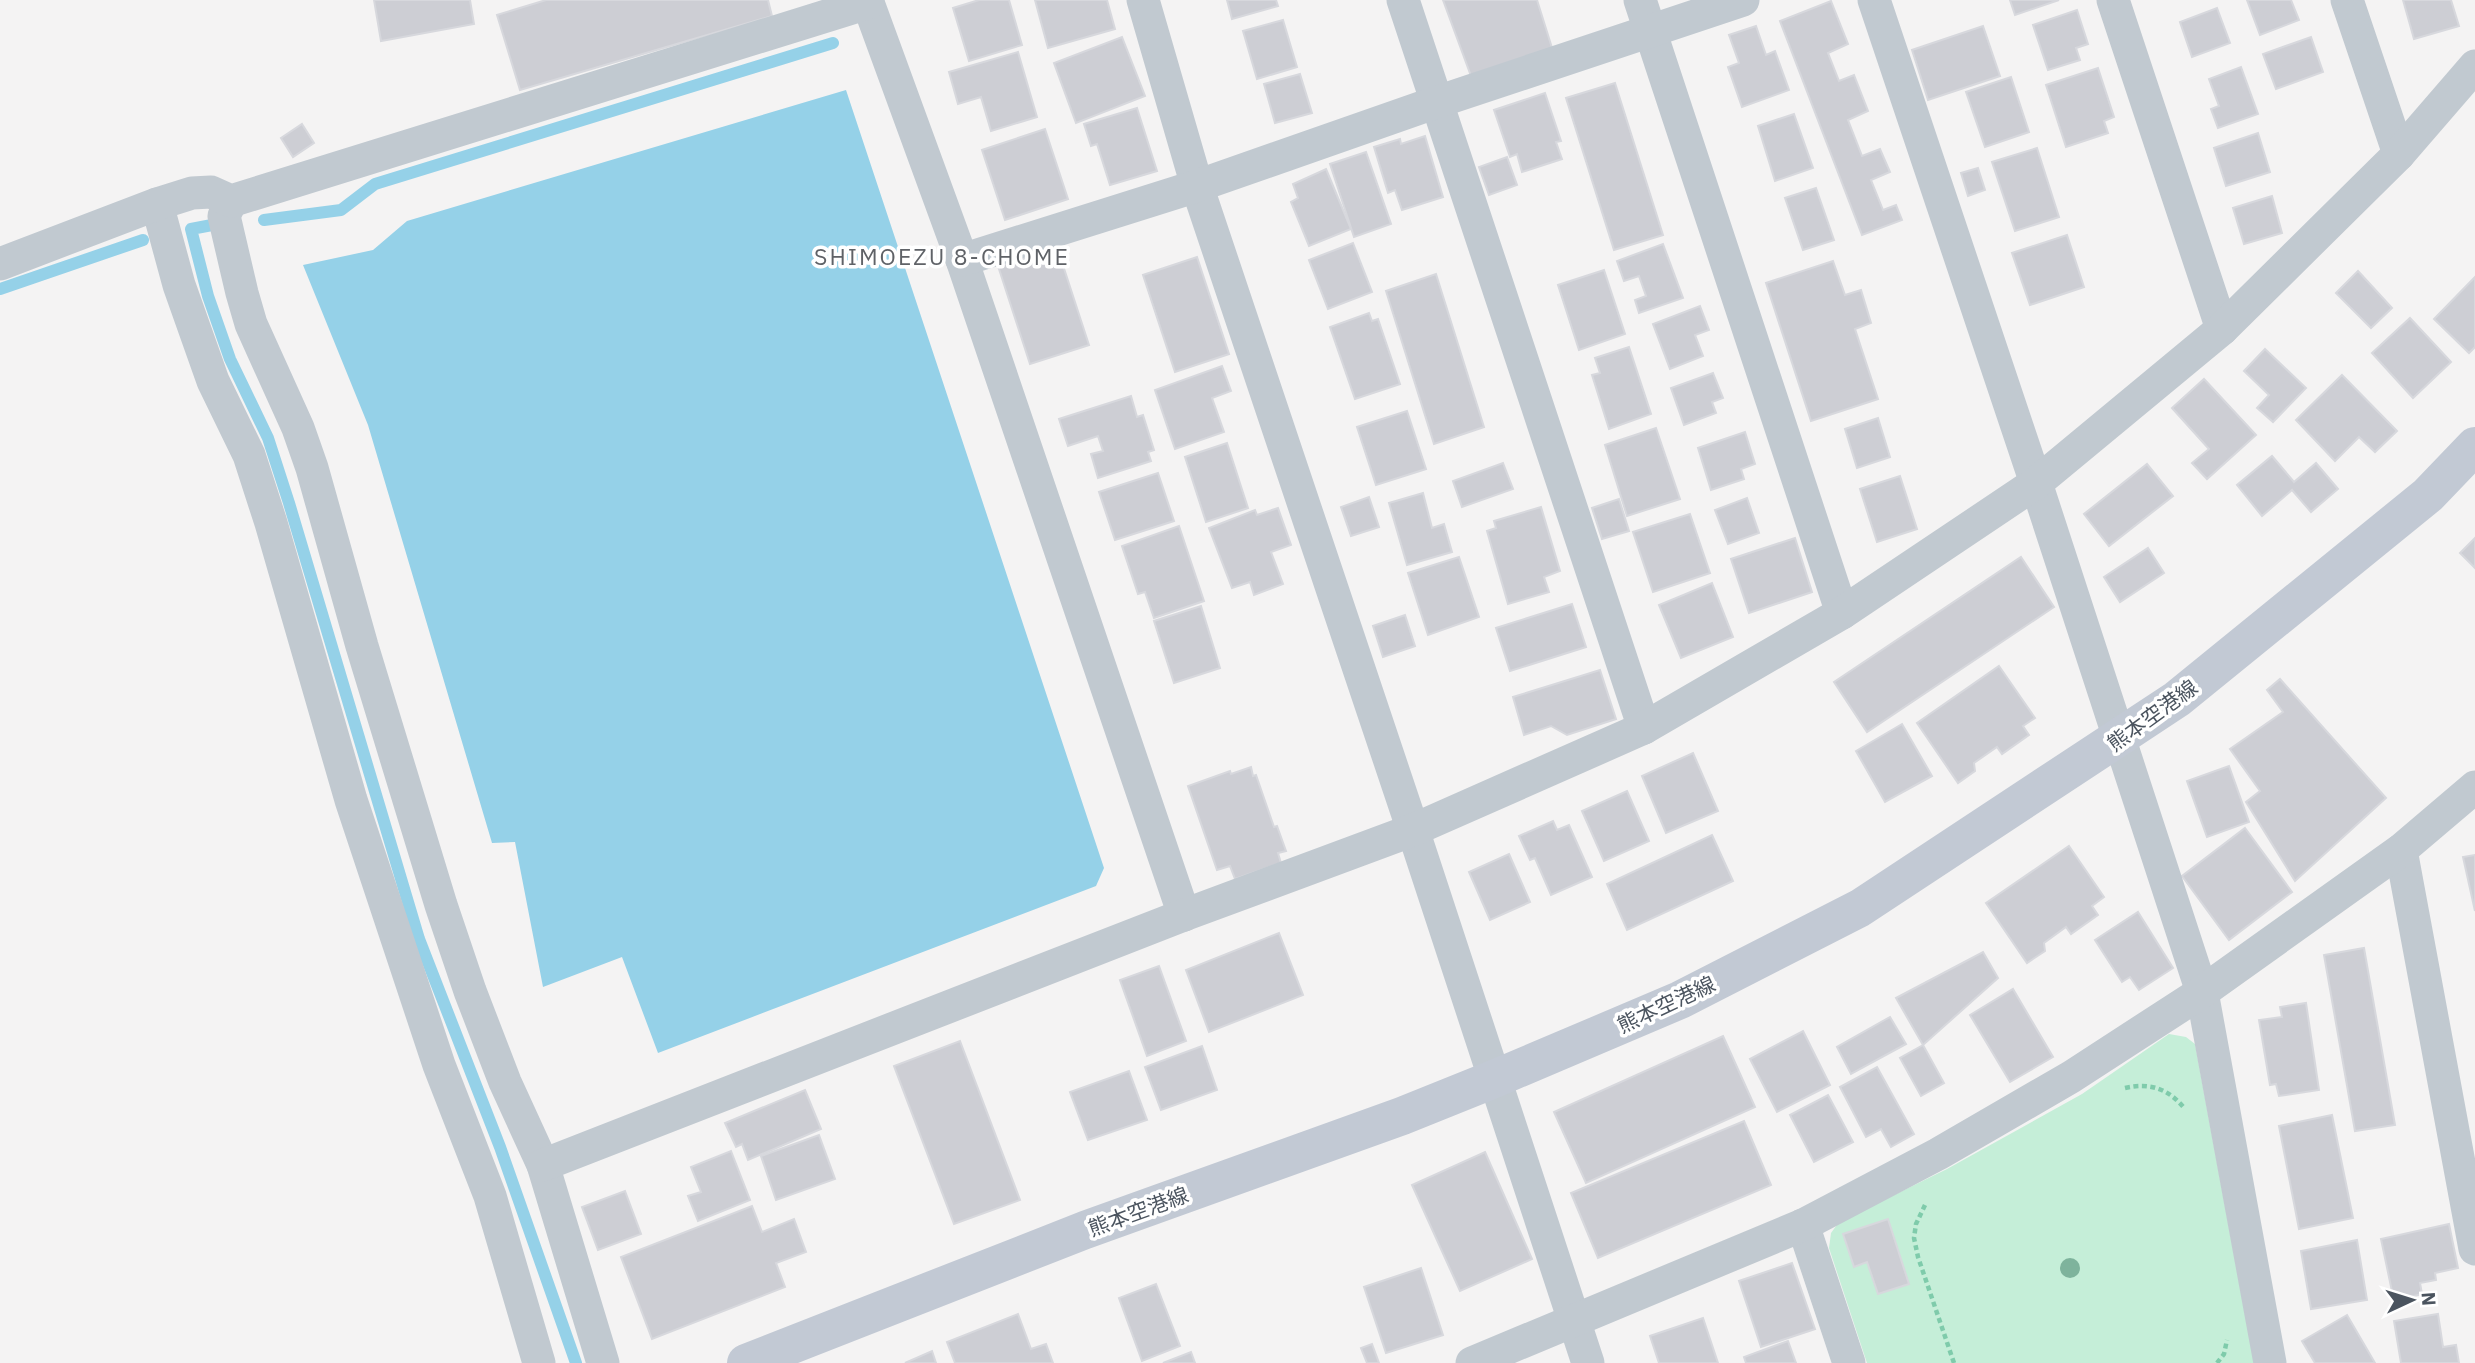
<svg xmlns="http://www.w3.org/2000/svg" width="2475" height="1363" font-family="'IBM Plex Sans','Noto Sans JP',sans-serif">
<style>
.green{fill:#c5eed8}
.water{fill:#95d1e8}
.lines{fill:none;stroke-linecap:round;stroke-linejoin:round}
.stream{stroke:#95d1e8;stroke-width:12}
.building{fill:#cdced4;stroke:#d7d8dd;stroke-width:2}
.path{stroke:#7fcbab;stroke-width:4.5;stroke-dasharray:5 3.5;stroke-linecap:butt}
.street{stroke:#c1c9d0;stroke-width:33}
.secondary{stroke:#c2c9d4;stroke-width:38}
.tree{fill:#7eb39c}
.labels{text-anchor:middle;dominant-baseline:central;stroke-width:7;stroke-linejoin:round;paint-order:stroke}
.street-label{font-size:21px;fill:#4b545f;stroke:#fff}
.neighbourhood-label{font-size:23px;letter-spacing:2px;fill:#5f6267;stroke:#fff}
</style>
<rect width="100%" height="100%" fill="#f4f3f3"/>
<path class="green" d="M2169,1034l17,3 9,7 59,319h-387l-38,-115 2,-15 8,-11 108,-53 135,-75z"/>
<path class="water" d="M846,90l258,778 -8,18 -438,167 -36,-96 -79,30 -28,-145 -23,1 -124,-418 -65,-160 70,-15 34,-29z"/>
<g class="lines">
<g class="stream">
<path d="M264,220l77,-10 34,-26 458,-141"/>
<path d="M212,225l-21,4 17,67 22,63 38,79 21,65 130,436 81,208 76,216"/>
<path d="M0,289l143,-49"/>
</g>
</g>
<g class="building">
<path d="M374,0h96l4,24 -93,17z"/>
<path d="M546,0h222l4,16 -252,74 -23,-75z"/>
<path d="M979,0h30l13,45 -53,16 -16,-53z"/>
<path d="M1035,0h72l8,29 -67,19z"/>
<path d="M1227,0h49l2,6 -46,13z"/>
<path d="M1443,0h94l16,51 -82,25z"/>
<path d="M2010,0h49l-44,15z"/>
<path d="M2247,0h44l8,20 -39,15z"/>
<path d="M2403,0h48l8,26 -45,13z"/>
<path d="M1831,1l17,43 -20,9 11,28 15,-6 14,36 -20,9 14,36 18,-7 10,23 -19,8 12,30 13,-5 6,15 -40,15 -82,-214z"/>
<path d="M2217,8l13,35 -38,14 -12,-35z"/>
<path d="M2077,10l11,34 -12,4 4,12 -32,10 -15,-45z"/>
<path d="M1283,20l14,47 -40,12 -14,-48z"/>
<path d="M1756,26l10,29 9,-4 14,39 -47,17 -14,-40 11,-4 -10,-28z"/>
<path d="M1983,26l17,50 -72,24 -16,-50z"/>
<path d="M1122,37l23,59 -69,27 -22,-60z"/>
<path d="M2311,37l12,35 -47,17 -13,-35z"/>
<path d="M1018,52l19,65 -46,14 -10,-34 -23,7 -9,-32z"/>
<path d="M2241,67l17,47 -40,14 -7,-19 8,-3 -10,-27z"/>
<path d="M2098,68l16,49 -10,4 4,12 -42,14 -20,-62z"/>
<path d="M1300,74l12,39 -37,10 -11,-39z"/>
<path d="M2011,77l18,55 -44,15 -19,-55z"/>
<path d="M1615,83l48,152 -49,15 -48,-152z"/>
<path d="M1545,93l16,48 -5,1 6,17 -40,13 -5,-18 -7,3 -16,-47z"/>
<path d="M1137,108l20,63 -47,14 -13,-41 -6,2 -7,-22z"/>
<path d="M1794,114l19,54 -38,13 -17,-55z"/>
<path d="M302,124l12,19 -21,14 -12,-19z"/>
<path d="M1045,129l23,70 -63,21 -23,-70z"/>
<path d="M2258,133l12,39 -44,14 -12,-38z"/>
<path d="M1425,136l18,61 -41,13 -7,-20 -7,3 -14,-46 26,-8 1,5z"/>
<path d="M2037,148l22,69 -44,14 -23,-69z"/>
<path d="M1366,152l25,72 -37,13 -24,-73z"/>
<path d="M1507,157l10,28 -28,10 -10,-28z"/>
<path d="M1978,168l7,22 -17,6 -7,-23z"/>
<path d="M1326,169l25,60 -42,17 -18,-44 7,-4 -5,-14z"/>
<path d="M1816,188l18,52 -31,10 -18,-52z"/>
<path d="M2272,196l10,37 -38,11 -11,-36z"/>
<path d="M2067,235l17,52 -54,18 -18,-52z"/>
<path d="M1353,243l19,49 -44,17 -19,-49z"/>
<path d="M1663,244l20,54 -44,15 -4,-13 11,-4 -7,-20 -15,5 -7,-20z"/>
<path d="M1057,247l32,98 -59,19 -32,-98z"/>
<path d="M1197,257l32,97 -54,18 -32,-97z"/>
<path d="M1833,261l12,34 16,-5 10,33 -16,6 23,70 -67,22 -45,-138z"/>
<path d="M1604,270l21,64 -46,16 -21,-65z"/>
<path d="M2358,271l34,37 -21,20 -35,-35z"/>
<path d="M1436,274l48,153 -50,17 -48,-153z"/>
<path d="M2475,277v70l-6,6 -35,-34z"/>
<path d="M1700,306l9,24 -14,5 8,21 -33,13 -17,-45z"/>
<path d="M1369,313l3,8 6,-2 22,65 -45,15 -25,-72z"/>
<path d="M2410,318l41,44 -38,36 -41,-45z"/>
<path d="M1629,347l22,67 -42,15 -17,-54 8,-2 -5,-15z"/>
<path d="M2265,349l41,39 -33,34 -16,-14 12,-13 -25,-24z"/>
<path d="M1222,366l9,25 -19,7 12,34 -49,17 -20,-59z"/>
<path d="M1713,373l10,25 -11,4 4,11 -32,12 -13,-37z"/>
<path d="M2342,375l55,56 -22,21 -16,-15 -24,24 -39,-41z"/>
<path d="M2204,379l52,56 -49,44 -15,-16 17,-14 -37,-41z"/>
<path d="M1131,396l6,21 6,-2 11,35 -6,2 3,9 -53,17 -7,-24 12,-3 -5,-15 -30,10 -9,-27z"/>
<path d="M1407,411l19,58 -50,16 -19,-58z"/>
<path d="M1878,418l12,39 -33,11 -12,-39z"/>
<path d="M1656,428l24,71 -53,17 -22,-71z"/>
<path d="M1745,432l10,32 -14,5 3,10 -33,11 -13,-42z"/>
<path d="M1227,443l21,65 -42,14 -21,-65z"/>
<path d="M2272,456l22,26 22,-19 22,26 -27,23 -19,-22 -30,26 -25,-31z"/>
<path d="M1503,463l10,26 -51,18 -9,-26z"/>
<path d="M2147,464l26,32 -64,50 -25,-32z"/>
<path d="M1158,473l16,48 -59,19 -16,-48z"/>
<path d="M1900,476l17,53 -40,13 -17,-53z"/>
<path d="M1423,493l9,35 12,-4 8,28 -45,13 -18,-62z"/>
<path d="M1369,497l10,30 -28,9 -10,-29z"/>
<path d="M1747,498l12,35 -31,11 -13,-34z"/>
<path d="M1619,499l10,32 -27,8 -10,-31z"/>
<path d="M1541,507l19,64 -16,6 5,15 -41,12 -21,-73 9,-3 -2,-7z"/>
<path d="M1278,508l13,37 -20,7 12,32 -29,11 -4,-13 -18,6 -23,-60 46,-18 2,5z"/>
<path d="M1690,514l20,59 -57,19 -20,-60z"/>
<path d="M1179,526l25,75 -50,17 -9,-26 -7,2 -16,-48z"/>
<path d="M1795,538l17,54 -63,21 -18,-54z"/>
<path d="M2475,538v30l-15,-15z"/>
<path d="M2148,548l16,25 -44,29 -16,-25z"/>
<path d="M1459,557l20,60 -51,18 -20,-62z"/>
<path d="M2021,557l33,50 -187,125 -33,-50z"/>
<path d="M1712,583l21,54 -52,21 -22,-53z"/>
<path d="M1572,604l14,43 -76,24 -14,-43z"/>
<path d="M1201,606l19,62 -46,15 -20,-62z"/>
<path d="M1405,615l10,31 -32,11 -10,-31z"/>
<path d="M1999,666l36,52 -12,8 6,9 -27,19 -5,-7 -23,16 1,8 -17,12 -41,-60z"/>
<path d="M1600,670l16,49 -49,16 -16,-9 -27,9 -11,-38z"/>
<path d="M2280,679l106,119 -91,83 -49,-79 14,-11 -30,-42 53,-37 -16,-22z"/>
<path d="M1902,724l30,52 -47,26 -29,-51z"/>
<path d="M1693,753l25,58 -52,22 -24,-57z"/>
<path d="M2229,766l20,56 -42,15 -20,-56z"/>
<path d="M1251,767l2,9 3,-1 18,52 3,-1 9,25 -8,2 3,10 -46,16 -5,-13 -13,4 -29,-84 42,-15 1,3z"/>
<path d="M1627,791l22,50 -45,20 -22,-50z"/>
<path d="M1553,821l4,9 12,-5 23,52 -41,18 -16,-37 -5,2 -11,-24z"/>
<path d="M2245,828l47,64 -63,48 -47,-64z"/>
<path d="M1712,835l21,46 -106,49 -20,-46z"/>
<path d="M2069,846l35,51 -12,9 6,9 -27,19 -5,-7 -22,16 1,8 -18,12 -41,-60z"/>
<path d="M1509,854l21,48 -40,18 -21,-48z"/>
<path d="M2475,855v56l-12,-54z"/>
<path d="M2138,912l35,56 -34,22 -9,-13 -8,5 -27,-42z"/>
<path d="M1279,933l24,62 -94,37 -23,-62z"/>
<path d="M2364,948l31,177 -40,6 -31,-176z"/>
<path d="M1983,952l15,26 -75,67 -27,-47z"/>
<path d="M1159,966l27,75 -39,15 -27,-76z"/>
<path d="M2013,989l40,68 -43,25 -40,-67z"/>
<path d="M2306,1003l13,87 -40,6 -3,-12 -6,1 -11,-65 23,-3 -2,-10z"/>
<path d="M1890,1017l16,27 -55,30 -14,-27z"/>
<path d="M1803,1031l27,54 -53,27 -27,-53z"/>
<path d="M1723,1036l32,71 -169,76 -32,-71z"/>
<path d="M960,1041l60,159 -66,24 -60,-158z"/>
<path d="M1923,1045l21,38 -23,13 -21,-38z"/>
<path d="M1202,1046l15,44 -56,20 -16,-43z"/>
<path d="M1877,1067l37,67 -23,13 -10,-18 -15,8 -26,-50z"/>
<path d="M1129,1071l18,49 -59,20 -18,-48z"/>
<path d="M805,1090l16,39 -73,31 -6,-16 -6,3 -11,-24z"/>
<path d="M1828,1095l25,47 -39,20 -24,-47z"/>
<path d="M2332,1115l21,103 -54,11 -20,-103z"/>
<path d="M1744,1121l27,64 -173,73 -27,-65z"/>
<path d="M819,1135l16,44 -59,21 -15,-44z"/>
<path d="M731,1151l19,49 -52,21 -10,-25 13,-4 -10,-25z"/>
<path d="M1485,1152l47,107 -72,32 -48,-106z"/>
<path d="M625,1191l16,43 -43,16 -16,-43z"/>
<path d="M752,1206l10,26 32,-13 12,33 -30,11 9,24 -133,52 -31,-82z"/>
<path d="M1888,1219l21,65 -31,10 -11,-32 -13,5 -11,-33z"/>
<path d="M2449,1224l9,44 -23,5 1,7 -16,3 2,11 -28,7 -13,-62z"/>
<path d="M2357,1240l10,60 -56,9 -10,-58z"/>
<path d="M1792,1263l23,66 -54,18 -22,-66z"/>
<path d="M1421,1268l22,67 -57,18 -22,-66z"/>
<path d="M1156,1284l24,62 -38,15 -23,-63z"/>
<path d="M1018,1314l13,35 15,-5 7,19h-98l-8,-21z"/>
<path d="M2438,1314l5,33 13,-2 3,18h-58l-7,-42z"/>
<path d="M2347,1315l28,48h-60l-13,-22z"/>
<path d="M1703,1318l15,45h-59l-9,-27z"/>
<path d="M1788,1341l8,22h-50l-2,-6z"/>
<path d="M1372,1344l7,19h-12l-6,-15z"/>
<path d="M932,1351l4,12h-31z"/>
<path d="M1191,1352l4,11h-32z"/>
</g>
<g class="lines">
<g class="path">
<path d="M2125,1088c25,-6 44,1 60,21"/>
<path d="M1925,1205l-9,19 -2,14 4,19 36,106"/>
<path d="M2217,1363l7,-9 3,-14"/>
</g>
<g class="street">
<path d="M867,0l95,260 222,655"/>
<path d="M1143,0l54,186 216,644 175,533"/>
<path d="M1403,0l241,728"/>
<path d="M1640,0l202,613"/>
<path d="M1874,0l162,483 166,509 68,371"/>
<path d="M2113,0l109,329"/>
<path d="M2347,0l52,154"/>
<path d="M231,201l-7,15 18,77 9,31 47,104 14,40 50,178 79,259 29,86 35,91 38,83 60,198"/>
<path d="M157,204l22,81 34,96 36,74 22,68 80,277 88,265 51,131 49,167"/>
<path d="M962,260l235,-74 240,-84 306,-102"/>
<path d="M0,264l157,-60 35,-11 19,-1 20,9 637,-198"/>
<path d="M2401,850l74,399"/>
<path d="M543,1165l641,-250 229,-85 231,-102 198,-115 194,-130 186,-154 177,-175 76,-88"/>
<path d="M1803,1225l46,138"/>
<path d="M1472,1363l331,-138 135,-71 133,-77 131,-85 199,-142 74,-63"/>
</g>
<path class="secondary" d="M746,1363l339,-133 317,-114 92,-37 186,-79 180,-92 317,-209 251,-204 47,-49"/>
</g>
<circle class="tree" cx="2070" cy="1268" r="10"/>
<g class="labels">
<g class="street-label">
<text transform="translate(2152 715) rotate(-36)">熊本空港線</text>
<text transform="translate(1666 1004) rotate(-25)">熊本空港線</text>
<text transform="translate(1138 1211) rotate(-20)">熊本空港線</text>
</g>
<g class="neighbourhood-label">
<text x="942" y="256">SHIMOEZU 8-CHOME</text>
</g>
</g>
<g transform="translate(2412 1300) rotate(86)" stroke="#ffffff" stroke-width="5" paint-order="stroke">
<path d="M0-5L12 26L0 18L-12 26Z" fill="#4b545f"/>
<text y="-10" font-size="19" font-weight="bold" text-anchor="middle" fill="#4b545f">N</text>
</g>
</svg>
